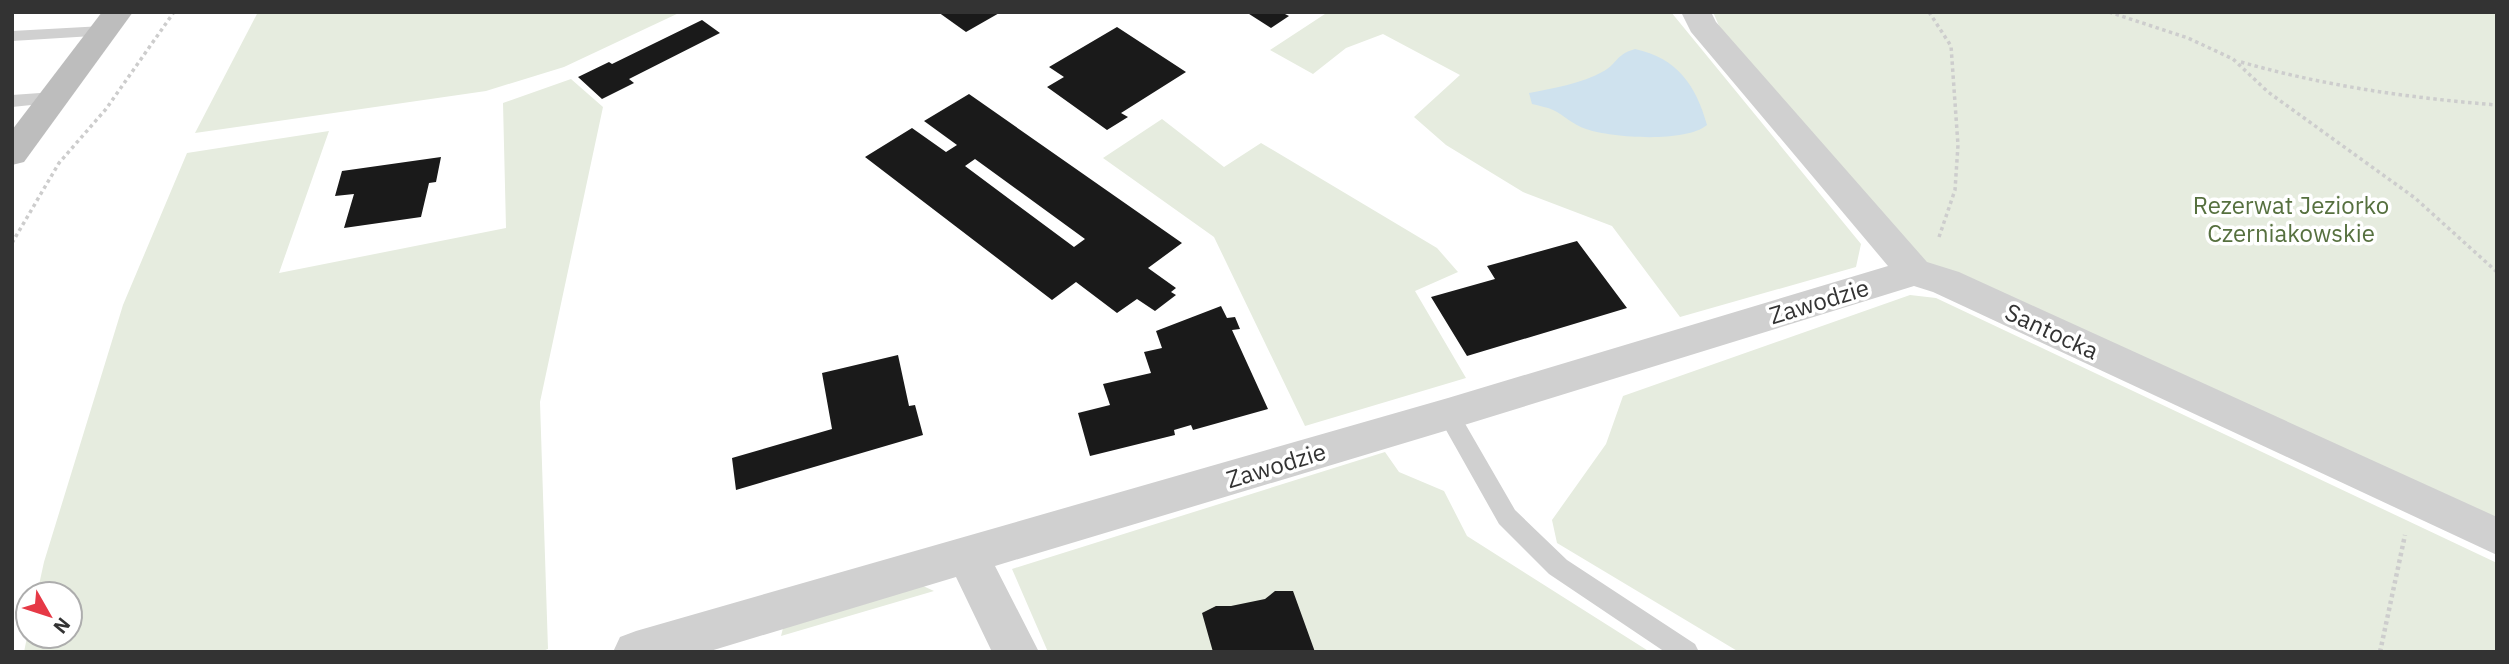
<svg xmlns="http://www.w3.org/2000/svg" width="2509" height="664" font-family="'IBM Plex Sans',sans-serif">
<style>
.green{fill:#e6ecdf}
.water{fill:#cfe2ee}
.building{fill:#1a1a1a;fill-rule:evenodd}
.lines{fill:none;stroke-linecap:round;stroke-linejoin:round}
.path-far1{stroke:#cdcdcd;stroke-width:3.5;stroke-dasharray:3.5 3.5;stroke-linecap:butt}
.path{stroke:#cdcdcd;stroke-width:4.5;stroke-dasharray:3.5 3.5;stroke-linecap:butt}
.lane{fill:#d0d0d0;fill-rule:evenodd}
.street{fill:#d0d0d0;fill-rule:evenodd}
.secondary{fill:#bdbdbd;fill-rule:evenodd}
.labels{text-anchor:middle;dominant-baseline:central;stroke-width:7;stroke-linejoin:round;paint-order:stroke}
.park-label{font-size:24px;fill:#56703f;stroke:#fff}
.street-label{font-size:24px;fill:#333;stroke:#fff}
</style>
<rect width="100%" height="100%" fill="#fff"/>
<g class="green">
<path d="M258,12h423l-117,55 -78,24 -291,42z"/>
<path d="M1328,12h343l190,232 -5,23 -176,50 -68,-91 -89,-34 -77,-47 -32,-28 46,-42 -77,-41 -37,14 -33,26 -43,-24z"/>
<path d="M1713,12h784v531l-587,-276 -184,-225z"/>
<path d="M571,79l32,28 -63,295 8,247 -8,3h-516l4,-20v4h42v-42h-33l7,-32 79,-257 64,-152 142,-22 -50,142 227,-45 -3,-125z"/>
<path d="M1162,119l62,48 37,-24 176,105 21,24 -43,19 51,87 -161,48 -91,-189 -111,-79z"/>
<path d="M1910,295l26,3 561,265v89h-758l-182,-109 -5,-23 54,-76 17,-48z"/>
<path d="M1385,452l14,20 45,19 23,45 183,116h-602l-36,-83z"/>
<path d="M921,585l13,6 -153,45 2,-8z"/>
</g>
<path class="water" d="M1635,49c42,9 61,36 72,76 -21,18 -95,13 -121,4 -13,-4 -22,-14 -33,-19 -6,-3 -14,-4 -21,-6l-3,-11c25,-5 52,-9 75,-22 14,-8 11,-16 31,-22z"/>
<g class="building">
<path d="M938,12h63l-35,20z"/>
<path d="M1246,12h35l8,4 -18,12z"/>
<path d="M702,20l18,13 -91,46 5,4 -32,16 -24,-22 31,-15 3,2z"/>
<path d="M1117,27l69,45 -65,41 7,4 -21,13 -60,-43 17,-10 -15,-10z"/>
<path d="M969,94l213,149 -34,25 28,20 -5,4 5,3 -21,16 -18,-12 -20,14 -41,-31 -24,18 -187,-143 47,-29 34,24 11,-7 -33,-24zM975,159l110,80 -11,8 -109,-81z"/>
<path d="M441,157l-5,25 -7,1 -8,34 -77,11 10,-34 -19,2 7,-25z"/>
<path d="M1577,241l50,67 -160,48 -36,-59 64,-18 -8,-13z"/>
<path d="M1221,306l6,12 8,-1 5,12 -8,1 36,79 -75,21 -2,-5 -17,5 1,5 -85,21 -12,-43 32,-8 -7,-21 48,-11 -7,-21 18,-4 -6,-17z"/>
<path d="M898,355l11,51 6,-1 8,30 -187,55 -4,-32 100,-29 -10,-56z"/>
<path d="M1275,591h18l22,61h-102l-11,-39 14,-7h15l34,-7z"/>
</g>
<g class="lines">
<g class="path-far1">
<path d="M1929,12l22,34 7,99 -3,45 -17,50"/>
<path d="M2109,12l79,26 45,21 35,33 147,106 82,74"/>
<path d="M2241,62c84,24 169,36 256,43"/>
<path d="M12,243l47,-80 47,-54 68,-97"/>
</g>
<path class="path" d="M2380,652l25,-117"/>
<g class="lane">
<path d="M103,26l6,1 3,4 -3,4 -97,6v-10z"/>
<path d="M54,92l9,6 -3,4 -48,5v-12z"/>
<path d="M1448,405l8,3 59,102 52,50 128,84 4,8h-34l-116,-78 -50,-50 -62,-110 3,-6z"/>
</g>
<path class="street" d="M1681,12h30l5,10 211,240 32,10 538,245v38l-564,-263 -19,-6 -466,144 -453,136 44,86h-47l-36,-75 -249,75h-94l7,-15 16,-6 812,-233 440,-132 -197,-234z"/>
<path class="secondary" d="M102,12h31l-109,150 -12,3v-35z"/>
</g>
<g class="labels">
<g class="park-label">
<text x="2291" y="205">Rezerwat Jeziorko<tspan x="2291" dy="28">Czerniakowskie</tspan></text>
</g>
<g class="street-label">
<text transform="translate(1819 301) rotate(-17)">Zawodzie</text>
<text transform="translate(2052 331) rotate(25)">Santocka</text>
<text transform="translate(1276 465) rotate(-17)">Zawodzie</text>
</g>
</g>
<rect width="2509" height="664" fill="none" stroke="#333333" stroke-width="28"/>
<g transform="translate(49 615) rotate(129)"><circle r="33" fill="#ffffff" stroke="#adadad" stroke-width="2"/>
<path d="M0-5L12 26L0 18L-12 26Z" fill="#e63946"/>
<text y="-10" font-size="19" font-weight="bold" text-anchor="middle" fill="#333333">N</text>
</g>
</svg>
